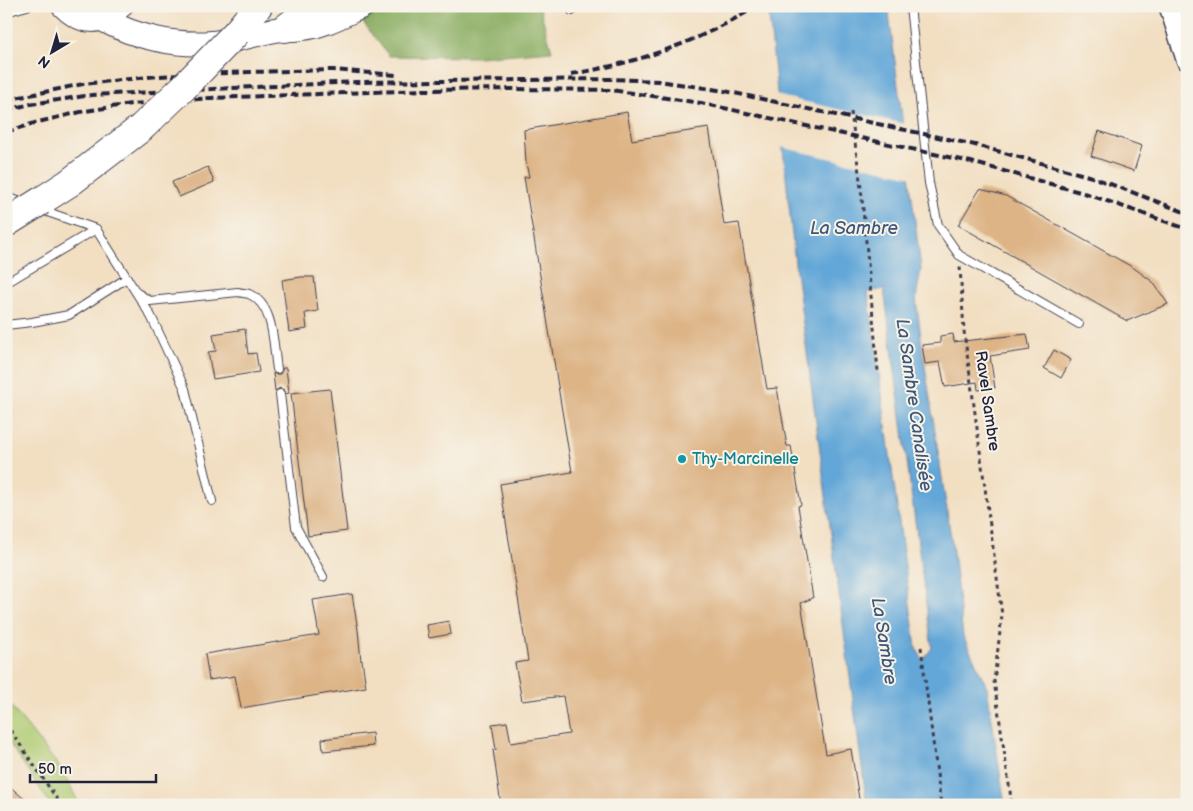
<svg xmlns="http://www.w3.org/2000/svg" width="1193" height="811" font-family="'Balsamiq Sans',sans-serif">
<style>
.green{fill:#adc970;stroke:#687656}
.forest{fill:#8aad62;stroke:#56684e}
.water{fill:#63a7d8;stroke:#42648a;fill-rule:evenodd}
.pier{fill:#f2dfc2}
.building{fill:#ddb486}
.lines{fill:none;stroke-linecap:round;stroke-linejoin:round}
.lane-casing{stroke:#413e4f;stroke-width:10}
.secondary-casing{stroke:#413e4f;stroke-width:24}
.primary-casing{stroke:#413e4f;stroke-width:26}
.highway-casing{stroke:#413e4f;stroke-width:30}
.path{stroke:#413e4f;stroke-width:3;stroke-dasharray:4 4;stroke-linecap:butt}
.lane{stroke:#fff;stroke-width:8}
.secondary{stroke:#fff;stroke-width:21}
.primary{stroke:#fff;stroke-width:24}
.highway{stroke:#fff;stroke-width:28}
.rail{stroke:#22223b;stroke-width:4;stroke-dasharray:8 4;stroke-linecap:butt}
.highway-bridge-casing{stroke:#413e4f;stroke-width:30;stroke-linecap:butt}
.highway-bridge{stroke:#fff;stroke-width:28}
.culture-dot{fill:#0f9aa8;stroke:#f7f3e8;stroke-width:2}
.labels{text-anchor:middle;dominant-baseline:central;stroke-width:4;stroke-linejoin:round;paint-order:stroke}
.street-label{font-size:16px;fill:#22223b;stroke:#f7f3e8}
.culture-label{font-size:16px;fill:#0d838f;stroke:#f7f3e8;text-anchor:start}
.water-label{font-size:18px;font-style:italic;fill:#3c577a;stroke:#f7f3e8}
</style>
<rect width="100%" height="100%" fill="#f7f3e8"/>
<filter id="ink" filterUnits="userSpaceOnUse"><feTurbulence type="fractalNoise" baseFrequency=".02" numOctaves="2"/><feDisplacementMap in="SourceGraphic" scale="10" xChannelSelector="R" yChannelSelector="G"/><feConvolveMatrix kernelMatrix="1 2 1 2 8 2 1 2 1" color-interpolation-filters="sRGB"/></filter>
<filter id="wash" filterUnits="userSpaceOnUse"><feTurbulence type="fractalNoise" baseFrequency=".0096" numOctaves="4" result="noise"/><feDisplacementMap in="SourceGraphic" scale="20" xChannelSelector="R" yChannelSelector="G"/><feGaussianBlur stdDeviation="1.12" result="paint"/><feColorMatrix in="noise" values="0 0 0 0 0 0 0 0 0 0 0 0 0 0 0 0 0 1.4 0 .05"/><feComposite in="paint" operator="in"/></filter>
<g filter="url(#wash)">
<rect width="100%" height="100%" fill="#f2dfc2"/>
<path class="green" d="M6,700l55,69 19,36h-29l-45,-67z"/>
<path class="forest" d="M391,6h148l13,45 -74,6 -89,-1 -27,-35z"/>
<path class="water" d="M768,6h120l33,263 -5,29 6,48 30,198 11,92 24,51 18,118h-138l-72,-542zM884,289l48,359 -9,12 -7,-12 -48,-356z"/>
<path class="pier" d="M775,95l130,29 7,53 -132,-30z"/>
<g id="blocks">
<g class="building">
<path d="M627,112l5,28 77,-12 15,97 15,-2 28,166 10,-1 10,58h4l10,59 -3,1 15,92 -12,5 25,151 25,-5 9,56h-359l-8,-55h3l-4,-26 15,-2 4,21 58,-9 -6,-38 -41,5 -7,-38 13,-2 -28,-177 72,-12 -48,-295h5l-3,-14 -2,-33z"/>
<path d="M1099,131l43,15 -8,25 -43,-15z"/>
<path d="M208,167l6,15 -35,15 -7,-15z"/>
<path d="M980,189l26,7 128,72 19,14 15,22 -41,17 -169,-96z"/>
<path d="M301,277h13l4,34 -13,2 2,16 -18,3 -7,-52z"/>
<path d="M245,329l3,25 8,-1 3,19 -46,7 -5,-27 8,-1 -3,-17z"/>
<path d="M953,334l1,8 73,-8 3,16 -40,6 5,32 -17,2 -1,-8 -32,5 -5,-25 -15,2 -3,-19 18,-2v-7z"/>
<path d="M1054,350l17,10 -10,18 -17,-10z"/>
<path d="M283,368h3l3,25 -3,1 -2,-4 -4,-2 -5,3 -2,-18 2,1h5z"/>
<path d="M330,389l17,142 -39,5 -17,-143z"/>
<path d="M352,594l6,36 3,31 1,-1 4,27 -125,21 -6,-32 -26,4 -4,-26 114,-19 -6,-35z"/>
<path d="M449,621l2,13 -22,4 -2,-13z"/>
<path d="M372,733l1,13 -50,5 -1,-12z"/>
<path d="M6,783l25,22h-25z"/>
</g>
</g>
</g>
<g filter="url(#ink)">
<use href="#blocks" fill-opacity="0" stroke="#413e4f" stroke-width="1"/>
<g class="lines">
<defs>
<g id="lane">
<path d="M570,6l2,5"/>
<path d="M910,6l19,177 9,42 21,30 120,69"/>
<path d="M6,12l21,-6"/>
<path d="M6,197l18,6"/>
<path d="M39,209l57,20"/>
<path d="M96,229l55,87 34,73 27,112"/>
<path d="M6,283l90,-54"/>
<path d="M139,294l11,7 88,-9c3,1 8,1 11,2 26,11 24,52 28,75"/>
<path d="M6,325l26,-3 37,-7 58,-37"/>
<path d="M280,394l16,133 27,50"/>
</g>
<path id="secondary" d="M1170,6l17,53"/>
<g id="primary">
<path d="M64,6c18,18 37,19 56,0"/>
<path d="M102,19c33,18 72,27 110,24 21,-2 43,-9 63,-13 9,-2 18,0 27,-2 21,-2 42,-14 60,-22"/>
</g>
<g id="highway">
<path d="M286,28l14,-11 22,-11"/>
<path d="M237,32l21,-26"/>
<path d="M41,201l28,-18 72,-55"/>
</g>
</defs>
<use href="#lane" class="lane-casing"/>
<use href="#secondary" class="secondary-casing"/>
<use href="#primary" class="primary-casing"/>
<use href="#highway" class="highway-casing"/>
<g class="path">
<path d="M851,112l10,76 17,183"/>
<path d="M960,267l4,64 38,284 -8,66 18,124"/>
<path d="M921,647l20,158"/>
<path d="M6,724l55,81"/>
</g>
<use href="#lane" class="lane"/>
<use href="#secondary" class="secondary"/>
<use href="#primary" class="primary"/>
<use href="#highway" class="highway"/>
<g class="rail">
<path d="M571,74c68,-11 127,-32 186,-68"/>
<path d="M6,100l77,-16 75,-8 91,-4 83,-2 65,5"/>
<path d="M6,110l25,-6 61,-9 264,-13 256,-3 47,2 66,10 250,54 117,32 95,36"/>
<path d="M6,132l32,-10 47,-11 46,-7 80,-6 214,-8 89,-1 97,1 90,13 270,59 116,32 100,35"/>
</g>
<defs>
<g id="highway-bridge">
<path d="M141,128l42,-40 54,-56"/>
<path d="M6,223l35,-22"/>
</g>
</defs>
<use href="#highway-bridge" class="highway-bridge-casing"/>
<use href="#highway-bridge" class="highway-bridge"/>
</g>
</g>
<circle class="culture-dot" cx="682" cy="459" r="5"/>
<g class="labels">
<g class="street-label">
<text transform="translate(987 401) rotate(82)">Ravel Sambre</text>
</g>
<g class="culture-label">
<text x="692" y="459">Thy-Marcinelle</text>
</g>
<g class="water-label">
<text x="854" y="228">La Sambre</text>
<text transform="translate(914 405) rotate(82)">La Sambre Canalisée</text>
<text transform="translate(884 641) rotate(81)">La Sambre</text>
</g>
</g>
<rect width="1193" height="811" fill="none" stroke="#f7f3e8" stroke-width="25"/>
<g transform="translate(52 52) rotate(218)" stroke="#f7f3e8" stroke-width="4" paint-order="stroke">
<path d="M0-4L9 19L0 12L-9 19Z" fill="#22223b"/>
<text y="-8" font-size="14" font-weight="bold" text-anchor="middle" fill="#22223b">N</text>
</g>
<path d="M30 774v8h126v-8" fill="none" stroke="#22223b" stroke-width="2.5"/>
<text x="38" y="774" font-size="15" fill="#22223b" stroke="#f7f3e8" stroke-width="4" paint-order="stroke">50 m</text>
</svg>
